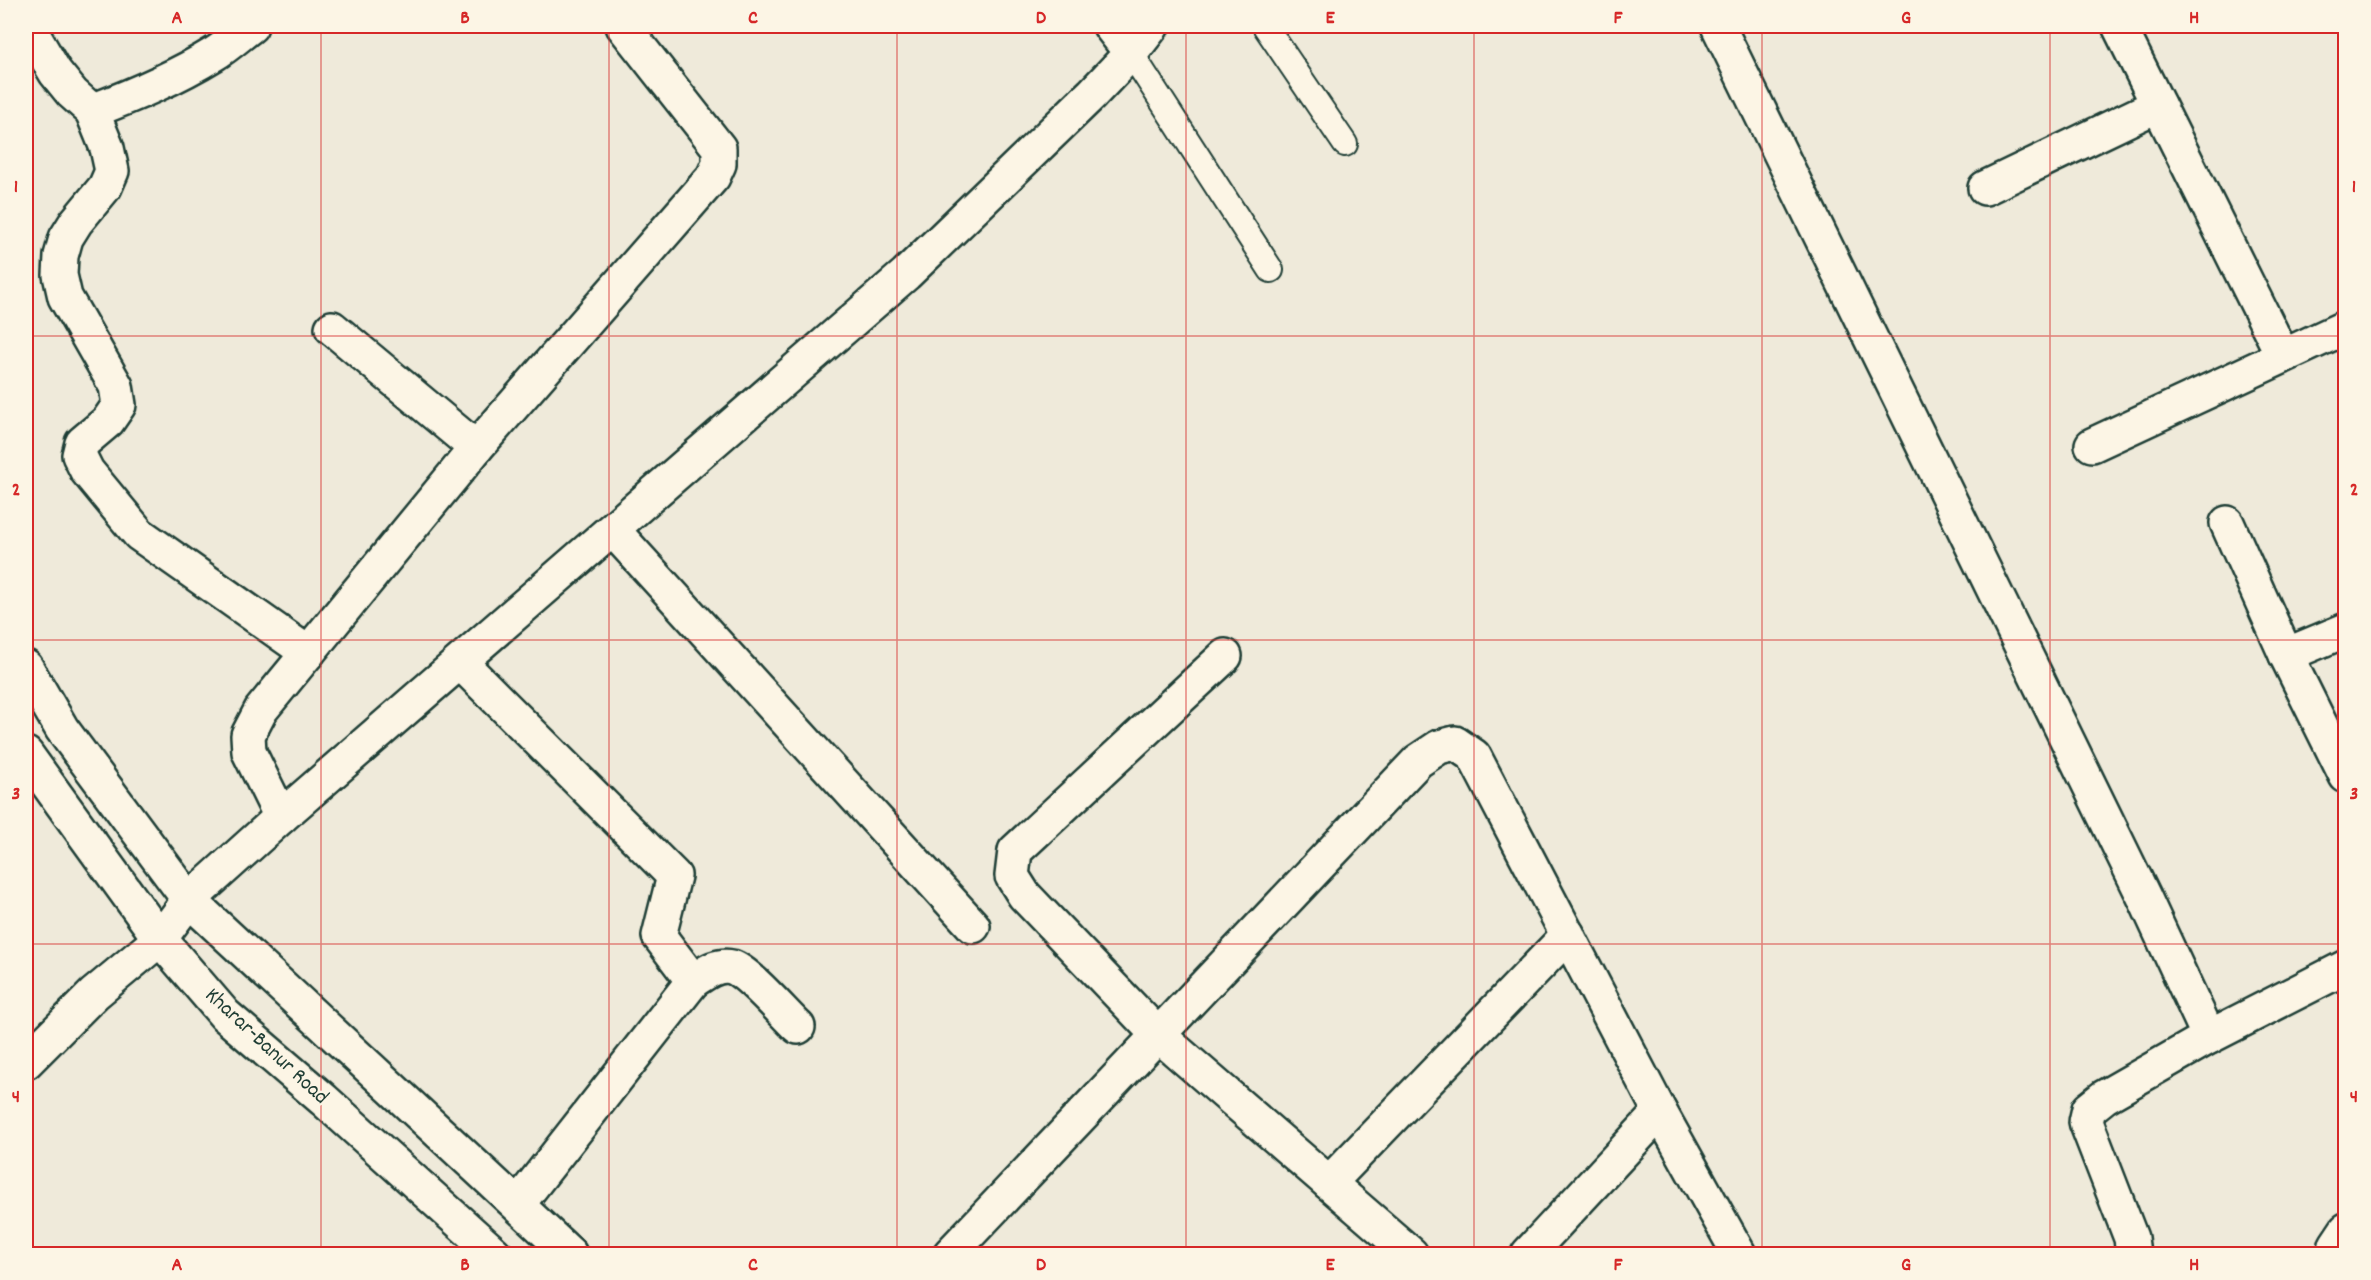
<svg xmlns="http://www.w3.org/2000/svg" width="2371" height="1280" font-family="Dekko,sans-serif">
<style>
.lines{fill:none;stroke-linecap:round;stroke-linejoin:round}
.service-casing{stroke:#1f3d34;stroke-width:28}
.minor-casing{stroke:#1f3d34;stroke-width:38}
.tertiary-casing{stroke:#1f3d34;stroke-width:38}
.trunk-casing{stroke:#1f3d34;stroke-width:38}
.service{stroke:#fcf5e5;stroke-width:24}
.minor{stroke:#fcf5e5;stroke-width:33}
.tertiary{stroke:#fcf5e5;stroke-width:33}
.trunk{stroke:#fcf5e5;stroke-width:33}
.grid{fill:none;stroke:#d62828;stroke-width:1.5;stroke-opacity:0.55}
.labels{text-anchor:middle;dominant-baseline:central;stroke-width:4.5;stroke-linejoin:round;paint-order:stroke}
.street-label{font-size:22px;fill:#1f3d34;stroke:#fcf5e5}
.neatline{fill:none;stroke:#d62828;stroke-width:2}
.grid-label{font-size:20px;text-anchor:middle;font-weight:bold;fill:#d62828}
</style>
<rect width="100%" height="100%" fill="#efeada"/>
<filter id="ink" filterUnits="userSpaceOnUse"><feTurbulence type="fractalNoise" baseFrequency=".0167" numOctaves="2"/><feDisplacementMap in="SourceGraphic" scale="12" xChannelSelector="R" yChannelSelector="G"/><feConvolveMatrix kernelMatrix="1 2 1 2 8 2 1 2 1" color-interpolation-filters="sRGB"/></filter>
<g filter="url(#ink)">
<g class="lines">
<defs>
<g id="service">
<path d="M1265,26l80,118"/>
<path d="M1131,53l140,217"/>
</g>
<g id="minor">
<path d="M28,26l27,46 17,21 20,18 15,37 5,23 -7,16 -29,35 -10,16 -5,18 -1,19 5,22 51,89 3,19 -11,16 -26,22 -3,12 8,16 52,63 169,119"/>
<path d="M1110,26l21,27"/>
<path d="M1718,26l426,871 65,140 137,-70"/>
<path d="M2119,26l164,330"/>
<path d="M92,111c42,-16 83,-33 122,-57 13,-8 25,-19 37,-28"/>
<path d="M1985,188l173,-83"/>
<path d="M332,328l144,120"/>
<path d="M2092,445l254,-118"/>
<path d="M2227,523l59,132 60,121"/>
<path d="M613,530l360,396"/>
<path d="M2286,655l60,-25"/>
<path d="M1225,656l-210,195 -3,25 12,19 133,139 254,220"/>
<path d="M460,662l214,214 -15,60 34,45"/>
<path d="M281,817l-32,-65 -1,-17 13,-25 215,-262 237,-271 6,-13v-16l-96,-122"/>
<path d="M26,1062l68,-68 66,-55"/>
<path d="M1329,1183l239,-248"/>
<path d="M518,1204l175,-223c11,-7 24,-18 39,-14 16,5 52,47 66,60"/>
<path d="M950,1254l468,-493 21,-14 16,-4 19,13 186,356 79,142"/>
<path d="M1528,1254l132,-142"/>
<path d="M2133,1254l-2,-16 -45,-116 3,-13 15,-12 105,-60"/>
<path d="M2334,1254l2,-9 10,-15"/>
</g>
<path id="tertiary" d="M160,939l29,-39 92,-83 625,-543 186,-180 39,-41 21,-27"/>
<g id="trunk">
<path d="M26,667l36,62 127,171 381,354"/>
<path d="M26,754l134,185 65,76 99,85 171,154"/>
</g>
</defs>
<use href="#service" class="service-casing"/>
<use href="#minor" class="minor-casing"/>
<use href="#tertiary" class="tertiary-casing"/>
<use href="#trunk" class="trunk-casing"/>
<use href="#service" class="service"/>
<use href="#minor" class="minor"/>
<use href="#tertiary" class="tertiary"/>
<use href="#trunk" class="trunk"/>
</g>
</g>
<path class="grid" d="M321,26v1228M609,26v1228M897,26v1228M1186,26v1228M1474,26v1228M1762,26v1228M2050,26v1228M26,336h2320M26,640h2320M26,944h2320"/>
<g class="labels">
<g class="street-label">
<text transform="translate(266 1047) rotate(43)">Kharar-Banur Road</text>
</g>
</g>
<rect width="2371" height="1280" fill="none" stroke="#fcf5e5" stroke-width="66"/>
<rect x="33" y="33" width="2305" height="1214" class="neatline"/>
<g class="grid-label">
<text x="177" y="23">A</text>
<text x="465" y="23">B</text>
<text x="753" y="23">C</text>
<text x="1041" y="23">D</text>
<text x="1330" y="23">E</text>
<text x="1618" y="23">F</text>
<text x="1906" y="23">G</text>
<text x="2194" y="23">H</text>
<text x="16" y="192">1</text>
<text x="2354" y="192">1</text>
<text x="16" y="495">2</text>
<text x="2354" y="495">2</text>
<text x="16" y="799">3</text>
<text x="2354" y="799">3</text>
<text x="16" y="1102">4</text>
<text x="2354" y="1102">4</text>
<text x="177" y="1270">A</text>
<text x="465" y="1270">B</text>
<text x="753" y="1270">C</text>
<text x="1041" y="1270">D</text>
<text x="1330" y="1270">E</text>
<text x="1618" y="1270">F</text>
<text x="1906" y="1270">G</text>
<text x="2194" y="1270">H</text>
</g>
</svg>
